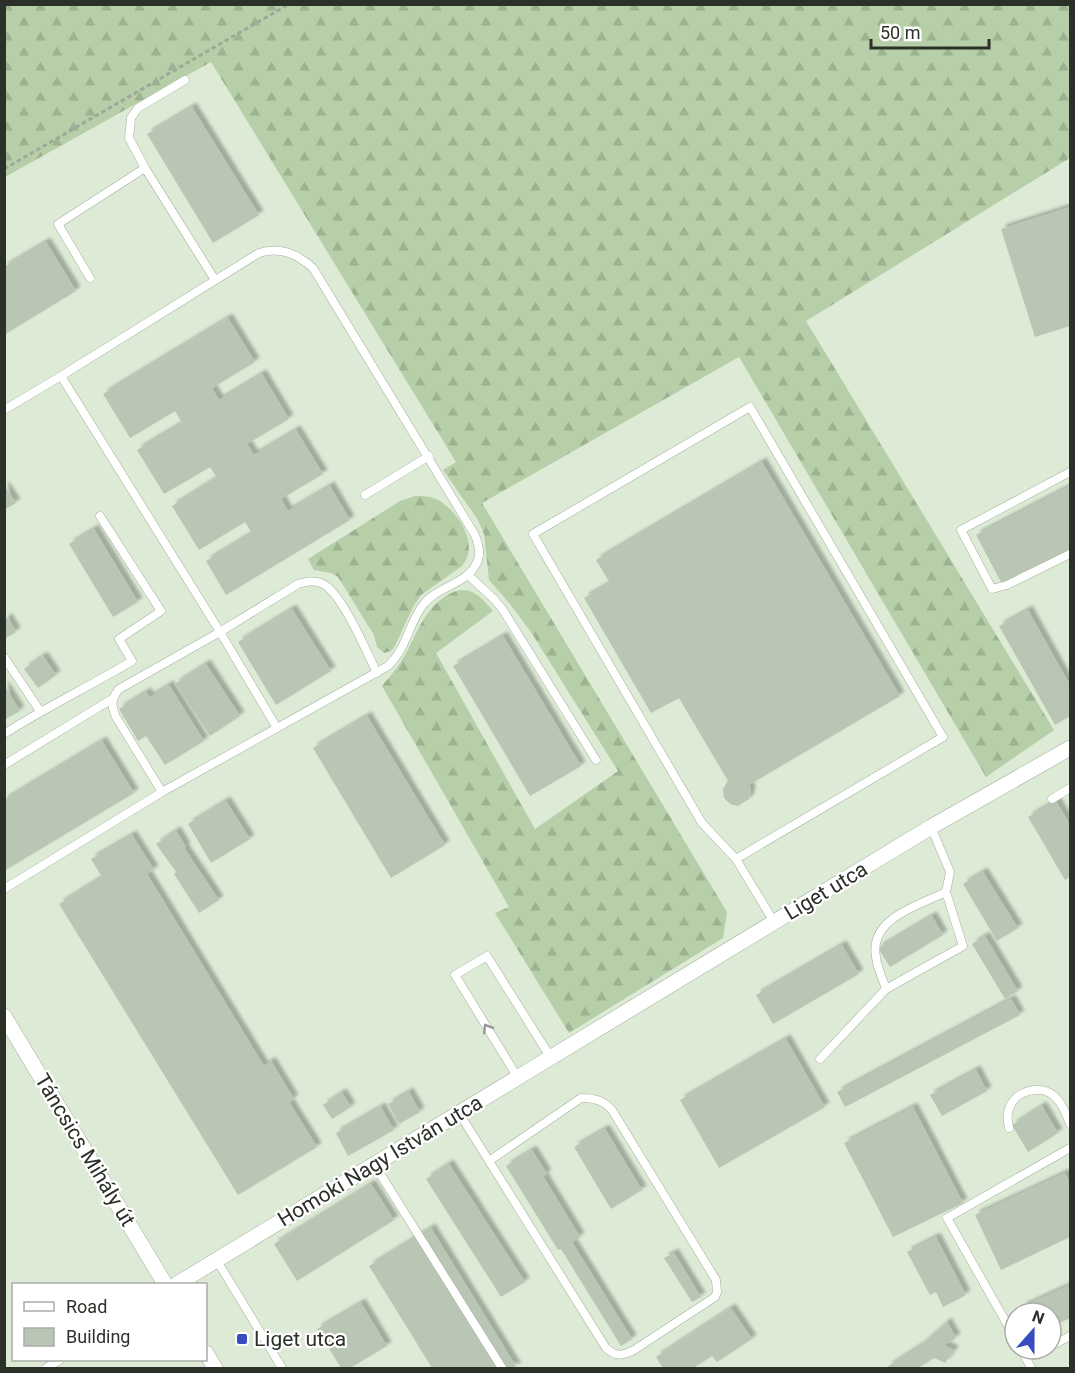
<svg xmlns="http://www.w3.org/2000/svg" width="1075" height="1373" font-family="Roboto,sans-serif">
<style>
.forest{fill:url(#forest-firs)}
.building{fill:#b9c6b3;filter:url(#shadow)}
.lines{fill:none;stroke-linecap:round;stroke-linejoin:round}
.lane-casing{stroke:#a3b09d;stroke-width:9}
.street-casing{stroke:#a3b09d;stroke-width:16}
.path{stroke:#9ea899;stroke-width:3;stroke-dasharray:4.5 3;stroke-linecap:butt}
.lane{stroke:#fff;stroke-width:8}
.street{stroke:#fff;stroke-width:15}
.oneway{stroke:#959894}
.poi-dot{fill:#394bbe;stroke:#fff;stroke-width:2}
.labels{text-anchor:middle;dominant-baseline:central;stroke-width:4.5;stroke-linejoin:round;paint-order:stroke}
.street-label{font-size:21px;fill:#2b3029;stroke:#fff}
.poi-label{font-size:21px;fill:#2b3029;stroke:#fff;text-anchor:start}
</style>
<defs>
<pattern id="forest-firs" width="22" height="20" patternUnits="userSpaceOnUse" patternTransform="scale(1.5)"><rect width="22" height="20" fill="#b6cfa9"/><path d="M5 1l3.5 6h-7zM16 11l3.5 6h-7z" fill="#9db291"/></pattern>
<filter id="shadow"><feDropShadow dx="4.5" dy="-4.5" stdDeviation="1.5" flood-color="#0004"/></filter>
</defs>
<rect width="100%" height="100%" fill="#ddead6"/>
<g class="forest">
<path d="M5,5h1065v153l-264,163 248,409 -68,47 -247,-420 -257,146 245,409 -4,26 -154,95 -74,-120 14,-6 -127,-221c7,-9 15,-17 20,-26 15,-24 21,-53 49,-67 19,-9 30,4 42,18l-57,42 99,176 83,-58 -87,-139 -21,-28 -21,-24 -5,-46 -6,-14 -35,-50 13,-8 -245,-400 -206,115z"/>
<path d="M415,496c8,0 15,0 23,4 21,12 42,45 24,66l-41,29 -8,12 -18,39 -4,5 -7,2 -7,-6 -3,-12 -36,-58 -7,-4 -17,-3 -6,-11 92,-58z"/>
</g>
<g class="building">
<path d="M192,107l67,108 -46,28 -66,-109z"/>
<path d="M1070,207v119l-35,11 -34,-108z"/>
<path d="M46,242l30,49 -72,44v-68z"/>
<path d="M228,318l27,44 -43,26 7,12 43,-26 27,45 -42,25 7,11 42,-25 27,44 -42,25 7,12 42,-25 20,34 -124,75 -20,-34 46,-28 -7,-11 -46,28 -27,-44 45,-28 -7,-11 -46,27 -27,-44 45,-27 -7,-12 -45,27 -27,-44z"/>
<path d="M762,462l138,234 -151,89 2,5 -2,9 -11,7 -8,-2 -6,-6 -1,-9 5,-8 -49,-83 -28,15 -67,-115 26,-15 -14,-23z"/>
<path d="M4,485l12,18 -12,7z"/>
<path d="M1070,486v63l-68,35 -26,-49z"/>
<path d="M94,529l44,73 -25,15 -44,-73z"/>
<path d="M292,609l39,62 -55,34 -38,-63z"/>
<path d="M1028,610l40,72 2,-1v35l-15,9 -56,-99z"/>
<path d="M8,618l8,14 -12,7v-19z"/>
<path d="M503,636l78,130 -51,30 -77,-130z"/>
<path d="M43,656l13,19 -18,13 -14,-19z"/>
<path d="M206,664l34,52 -30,20 -35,-52z"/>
<path d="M4,685l16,26 -16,9z"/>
<path d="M169,685l35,56 -39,24 -19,-29 -8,5 -19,-32 27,-17 4,5z"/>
<path d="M367,716l78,129 -54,33 -78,-130z"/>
<path d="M102,741l32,52 -130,78v-71z"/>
<path d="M226,801l24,38 -39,24 -23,-39z"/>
<path d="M1056,801l13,22h1v54l-5,3 -37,-63z"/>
<path d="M176,831l10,16 -2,1 35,52 -20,13 -25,-39 2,-2 -20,-28z"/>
<path d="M132,835l22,35 -7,4 117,192 7,-5 23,38 -5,3 28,45 -79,48 -179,-291 43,-27 -11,-18z"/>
<path d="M983,872l35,56 -21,13 -34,-57z"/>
<path d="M932,916l11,19 -53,32 -12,-19z"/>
<path d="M985,936l33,55 -13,8 -33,-55z"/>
<path d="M842,945l17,29 -86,50 -17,-29z"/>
<path d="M1011,999l9,16 -175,92 -8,-15z"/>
<path d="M786,1039l39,68 -106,61 -39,-68z"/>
<path d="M976,1070l11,21 -45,25 -12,-21z"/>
<path d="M409,1092l11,20 -21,12 -11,-20z"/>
<path d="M342,1093l9,14 -19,12 -9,-14z"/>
<path d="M1042,1106l16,27 -30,19 -16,-27z"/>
<path d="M381,1107l13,23 -46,26 -12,-23z"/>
<path d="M913,1107l50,96 -70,34 -49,-94z"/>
<path d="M605,1129l37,61 -31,19 -37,-62z"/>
<path d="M532,1150l15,24 -4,2 37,61 -8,5 60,97 -11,7 -60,-97 -3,1 -52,-84z"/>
<path d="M449,1164l76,118 -24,15 -75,-118z"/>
<path d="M1065,1173l5,11v53l-69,33 -26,-55z"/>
<path d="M371,1184l23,36 -97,61 -23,-37z"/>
<path d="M431,1228l86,140h-85l-63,-102z"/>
<path d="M936,1237l30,58 -23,12 -7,-15 -6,3 -23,-43z"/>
<path d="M674,1253l27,44 -9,5 -28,-44z"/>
<path d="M1070,1285v33l-19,9v-14h-26l-3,-6z"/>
<path d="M361,1303l26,43 -37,22h-9l-24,-39z"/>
<path d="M731,1308l21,31 -35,23 -5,-6 -19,12h-30l-7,-11z"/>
<path d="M947,1322l9,16 -12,7 10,5 -9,13 -11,-5 -16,10h-30l-1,-1 33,-21z"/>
</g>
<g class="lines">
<defs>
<g id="lane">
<path d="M185,80l-47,28 -7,10 -2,20 16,30 70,112"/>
<path d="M90,278l-32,-54 87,-56"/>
<path d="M61,376l198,-123c21,-7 38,1 54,15l162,267c4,11 7,21 0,31 -11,19 -39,21 -52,39 -15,20 -16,43 -35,61l-226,126"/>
<path d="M4,410l57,-34 159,256 -101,57c-8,10 -8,16 -3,28l46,75 -158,97"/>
<path d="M1070,472l-109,58 31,59 15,-4 63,-31"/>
<path d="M365,495l64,-39"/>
<path d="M468,575l26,24 9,11 93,150"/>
<path d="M4,657l36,54"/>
<path d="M277,728l-57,-96 78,-48c8,-2 15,-4 23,-1 20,7 46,70 56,90"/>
<path d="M4,734c42,-27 86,-48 128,-73l-13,-22 42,-28 -61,-95"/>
<path d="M4,765l108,-66"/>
<path d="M1052,799l18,-11"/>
<path d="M736,859l207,-122 -193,-330 -217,127 169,289 34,36 38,63"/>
<path d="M886,989c-3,-10 -9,-21 -10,-32 -7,-39 42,-51 70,-65"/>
<path d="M820,1059l66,-70 77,-43 -17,-54 4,-20 -19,-45"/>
<path d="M518,1078l-63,-103 32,-19 64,102"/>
<path d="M459,1113l147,235c10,9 16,8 28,2l81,-53 2,-5 -1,-12 -104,-170c-9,-10 -18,-12 -31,-12l-92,63"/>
<path d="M1009,1128c-1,-6 -3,-12 0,-19 5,-17 29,-25 44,-14 9,7 13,19 17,29"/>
<path d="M374,1164l128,204"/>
<path d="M216,1259l66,109"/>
<path d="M1015,1338l-68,-120 123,-70"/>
<path d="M1051,1346l19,-10"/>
<path d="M1021,1349l5,9 19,-9"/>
<path d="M1026,1358l5,10"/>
<path d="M46,1368l14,-8"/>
</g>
<g id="street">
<path d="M4,1016l161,268"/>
<path d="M177,1284l754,-457 139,-79"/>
<path d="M206,1353l9,15"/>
</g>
</defs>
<use href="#lane" class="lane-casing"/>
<use href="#street" class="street-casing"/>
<path class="path" d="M4,169l285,-165"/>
<use href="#lane" class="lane"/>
<use href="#street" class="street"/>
</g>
<defs><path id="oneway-chevron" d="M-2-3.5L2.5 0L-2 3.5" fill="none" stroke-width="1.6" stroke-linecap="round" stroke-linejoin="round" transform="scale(1.5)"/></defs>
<use class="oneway" href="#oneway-chevron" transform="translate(487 1028) rotate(-122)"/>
<rect class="poi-dot" x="236" y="1333" width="12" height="12" rx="3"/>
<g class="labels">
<g class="street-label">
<text transform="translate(826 891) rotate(-31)">Liget utca</text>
<text transform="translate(85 1150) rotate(59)">Táncsics Mihály út</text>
<text transform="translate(380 1161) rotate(-31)">Homoki Nagy István utca</text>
</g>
<g class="poi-label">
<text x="254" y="1339">Liget utca</text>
</g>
</g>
<rect width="1075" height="1373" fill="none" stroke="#2b3029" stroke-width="12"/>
<rect x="12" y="1283" width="195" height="78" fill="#ffffff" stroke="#aaaca9" stroke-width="1.5"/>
<rect x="24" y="1302" width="30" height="9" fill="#ffffff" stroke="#aaaca9" stroke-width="1.5"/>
<text x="66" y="1313" font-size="18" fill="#2b3029">Road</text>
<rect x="24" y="1328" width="30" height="18" fill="#b9c6b3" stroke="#aaaca9" stroke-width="1.5"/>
<text x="66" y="1343" font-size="18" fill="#2b3029">Building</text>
<g transform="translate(1033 1331) rotate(21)"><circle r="28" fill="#ffffff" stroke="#aaaca9" stroke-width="1.5"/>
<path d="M0-4.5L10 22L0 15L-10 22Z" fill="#394bbe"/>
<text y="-9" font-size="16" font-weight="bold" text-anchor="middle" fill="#2b3029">N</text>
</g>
<path d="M871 39v9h118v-9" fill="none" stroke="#2b3029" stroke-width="3"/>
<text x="880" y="39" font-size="18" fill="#2b3029" stroke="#ffffff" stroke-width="4.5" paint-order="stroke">50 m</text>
</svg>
